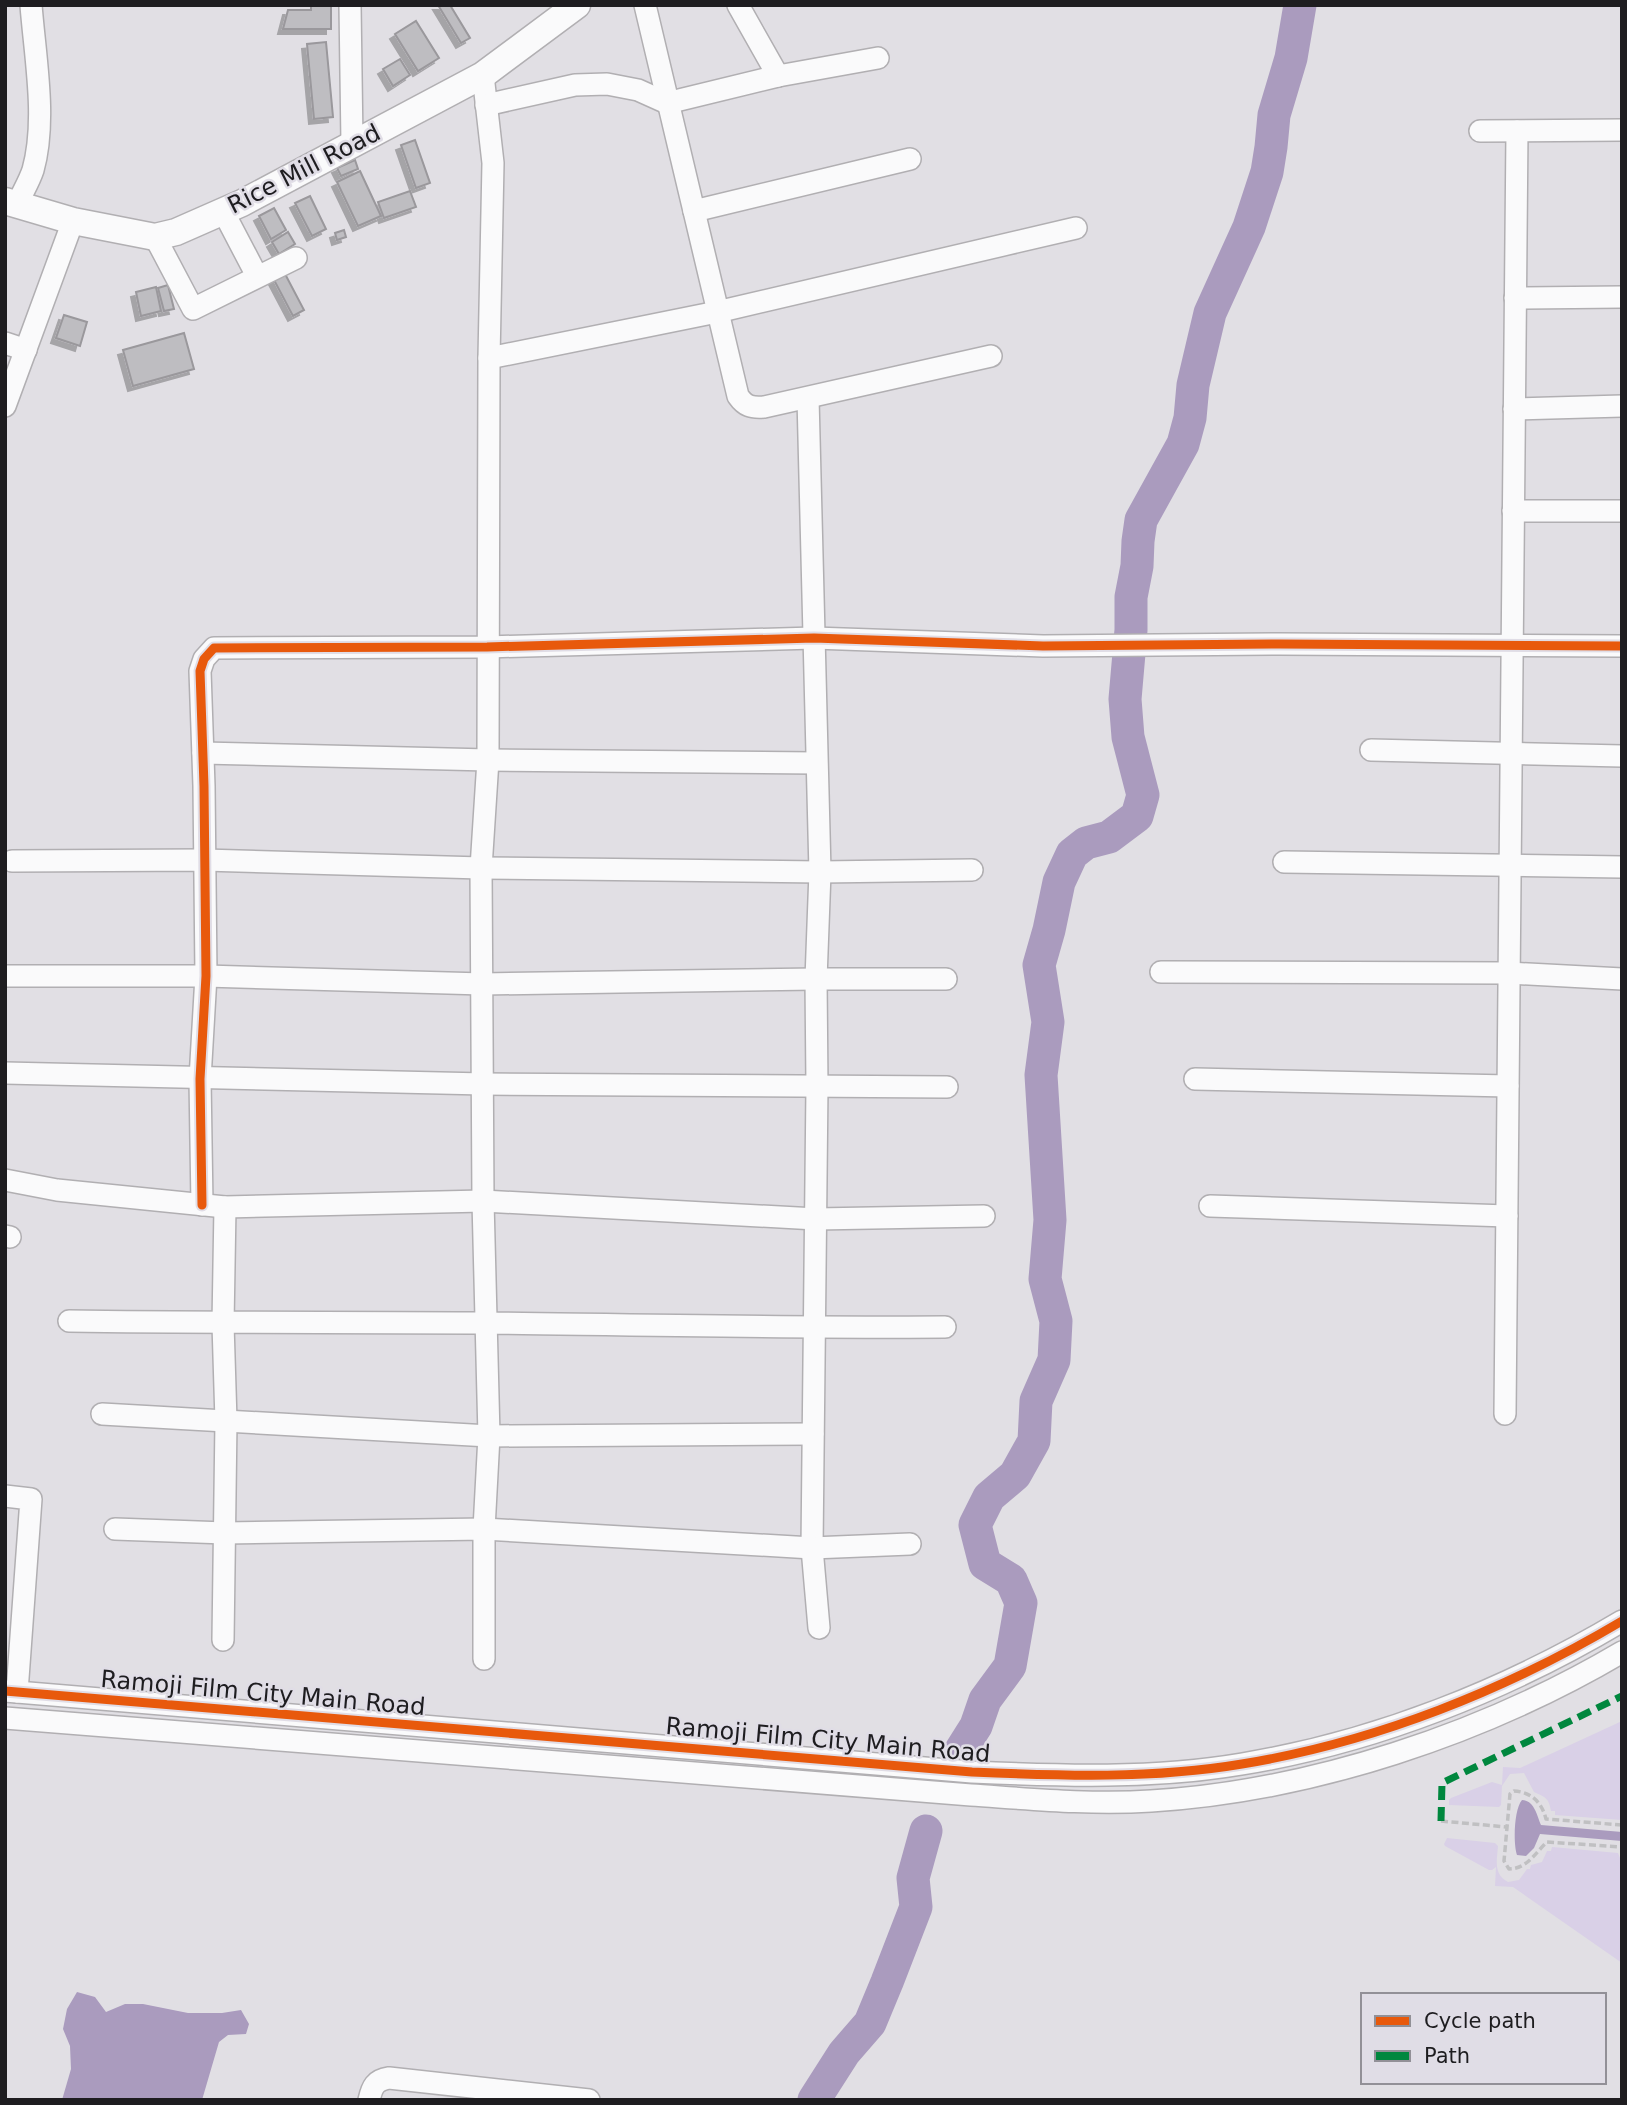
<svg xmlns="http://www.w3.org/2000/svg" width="1627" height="2105" font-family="'DejaVu Sans',sans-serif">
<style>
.green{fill:#d9d0e7}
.water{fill:#aa9bbe}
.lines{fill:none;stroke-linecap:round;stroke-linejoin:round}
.river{stroke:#aa9bbe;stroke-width:33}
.building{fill:#bebdc1;stroke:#9a989c;stroke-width:2;filter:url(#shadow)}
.minor-casing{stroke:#b1afb2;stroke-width:24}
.major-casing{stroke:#b1afb2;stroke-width:29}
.path{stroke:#c0c0c2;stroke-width:3.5;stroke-dasharray:7 3.5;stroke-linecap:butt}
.minor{stroke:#fafafb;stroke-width:21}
.major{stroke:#fafafb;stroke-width:26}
.quiet{stroke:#00873e;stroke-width:7;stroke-dasharray:14 7;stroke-linecap:butt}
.cycleway-casing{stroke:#e0dde6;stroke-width:13}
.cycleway{stroke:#e8590c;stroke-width:9}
.labels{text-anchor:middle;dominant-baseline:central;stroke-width:5;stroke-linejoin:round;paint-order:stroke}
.street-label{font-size:24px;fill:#1e1d20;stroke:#e0dde6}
</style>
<defs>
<filter id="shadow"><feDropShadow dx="-5" dy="5" stdDeviation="0" flood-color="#0004"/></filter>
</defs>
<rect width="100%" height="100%" fill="#e1dfe4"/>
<g class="green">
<path d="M1622,1721v99l-67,-5v-4h-4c-2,-13 -6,-14 -17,-19l-10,-19 -14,1 -8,12 -1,19 -2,2 -50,-2v-5l2,-2 41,-16 10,3 1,-18 17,1z"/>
<path d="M1447,1838l48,5 3,3c-1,14 -5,28 10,36l11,-2 8,-11h3l1,-4 11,-3 5,-11h4l1,-4 66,6 4,10v100l-109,-76 -18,-1 1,-19 -4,3h-3l-44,-24 -1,-2z"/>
</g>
<g class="water">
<path d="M1522,1800c12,0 15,15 19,25l81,7v9l-82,-7 -6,14 -8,8 -9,-1c-4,-11 -3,-46 5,-55z"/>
<path d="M77,1992l18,5 11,15 19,-8h18l45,9h34l19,-3 8,14 -3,10 -18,1 -9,7 -17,58h-140l9,-31 -1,-23 -7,-17 4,-20z"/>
</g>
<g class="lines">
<g class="river">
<path d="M959,1753l17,-27 9,-26 25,-34 11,-63 -10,-23 -26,-16 -10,-39 14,-28 26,-22 19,-34 2,-40 18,-41 2,-39 -11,-42 5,-59 -9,-145 7,-53 -9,-57 10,-35 10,-48 13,-28 14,-11 23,-6 28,-21 6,-21 -15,-58 -3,-38 6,-69v-33l6,-31 1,-25 3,-21 42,-76 7,-26 3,-33 17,-72 39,-86 18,-55 4,-25 3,-32 17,-57 9,-53"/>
<path d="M814,2100l30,-47 26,-30 17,-41 29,-75 -3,-29 13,-47"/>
</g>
</g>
<g class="building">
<path d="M311,5h20v24h-48l5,-19h23z"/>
<path d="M438,5h12l20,33 -9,5z"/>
<path d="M416,21l23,37 -21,13 -23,-37z"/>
<path d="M326,42l7,75 -19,2 -7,-75z"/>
<path d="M400,59l10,16 -17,11 -10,-17z"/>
<path d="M415,140l15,43 -14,5 -15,-43z"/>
<path d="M355,160l3,9 -17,7 -4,-8z"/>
<path d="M360,171l21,45 -23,10 -21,-44z"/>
<path d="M410,191l6,16 -32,11 -6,-16z"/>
<path d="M310,196l16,33 -14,7 -17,-33z"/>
<path d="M274,208l12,22 -15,9 -12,-23z"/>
<path d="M344,230l2,7 -9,3 -2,-7z"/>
<path d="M288,232l7,12 -16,10 -7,-12z"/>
<path d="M284,272l20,38 -11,6 -20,-38z"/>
<path d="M168,285l6,24 -10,2 -6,-23z"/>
<path d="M156,287l5,24 -20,5 -5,-24z"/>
<path d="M64,315l23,7 -7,24 -24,-8z"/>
<path d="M184,333l10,36 -61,17 -10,-36z"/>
</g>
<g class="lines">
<defs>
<g id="minor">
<path d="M350,5l2,138"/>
<path d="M645,5l93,391c7,10 13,12 26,11l227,-51"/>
<path d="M738,5l40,71"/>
<path d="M483,75l10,88 -4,195 -1,402 -7,108 2,333 6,235 -5,93v130"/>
<path d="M486,105l89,-20 32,-1 31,6 29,13 111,-27 100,-18"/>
<path d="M1480,131l142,-1"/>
<path d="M17,205c5,-12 12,-23 16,-35 14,-50 2,-113 -2,-165"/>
<path d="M223,211l34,65"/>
<path d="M694,211l216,-52"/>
<path d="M155,237l38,72 103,-51"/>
<path d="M1515,298l107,-1"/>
<path d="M5,343l21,7"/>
<path d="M489,358l228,-46 359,-84"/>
<path d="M808,398l12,474 -4,107 1,107 -5,462 7,80"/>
<path d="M5,406l68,-185"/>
<path d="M1514,409l108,-3"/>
<path d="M1513,511h109"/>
<path d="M1371,750l251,6"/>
<path d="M203,753l285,7 328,3"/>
<path d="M12,861l192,-1 277,8 339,4 152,-2"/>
<path d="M1284,862l338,5"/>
<path d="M1161,972l348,1 113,6"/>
<path d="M5,976h201l277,8 333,-5h130"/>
<path d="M5,1073l479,11 463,3"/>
<path d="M1195,1079l313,7"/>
<path d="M5,1180l52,10 168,17 258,-6 333,18 168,-3"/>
<path d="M202,1205l-2,-126 6,-103 -2,-190 -4,-115 4,-12 10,-11 273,-1 327,-9 229,8 237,-2 342,2"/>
<path d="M1210,1206l297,10"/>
<path d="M5,1236l5,1"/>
<path d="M69,1321c140,2 280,1 420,2 152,2 304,5 456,4"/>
<path d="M102,1414l387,22 324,-2"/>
<path d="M1505,1414l12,-1283"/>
<path d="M5,1496l26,3 -14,193"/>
<path d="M115,1529l110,4 259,-4 328,19 98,-4"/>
<path d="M223,1640l3,-219 -3,-97 2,-117"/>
<path d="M5,1691l967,81c90,4 181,7 270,-8 134,-22 264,-74 380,-143"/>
<path d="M5,1718l966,77c59,4 120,10 180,6 161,-10 332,-67 471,-149"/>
<path d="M369,2100c3,-13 6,-20 20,-22l200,22"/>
</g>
<path id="major" d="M5,201l68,20 82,16 21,-5 66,-29 241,-128 94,-70"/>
</defs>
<use href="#minor" class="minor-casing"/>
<use href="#major" class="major-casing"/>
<g class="path">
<path d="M1441,1821l65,6"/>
<path d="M1622,1825l-76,-6c-4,-16 -14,-27 -32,-28l-4,3 -6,67 5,8c18,0 27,-17 38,-27l75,5"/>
</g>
<use href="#minor" class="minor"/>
<use href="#major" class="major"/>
<path class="quiet" d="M1441,1821l1,-38 180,-87"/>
<defs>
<g id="cycleway">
<path d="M202,1205l-2,-126 6,-103 -2,-190 -4,-115 4,-12 10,-11 273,-1 327,-9 229,8 237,-2 342,2"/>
<path d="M5,1691l967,81c90,4 181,7 270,-8 134,-22 264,-74 380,-143"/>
</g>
</defs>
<use href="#cycleway" class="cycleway-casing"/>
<use href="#cycleway" class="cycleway"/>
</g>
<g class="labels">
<g class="street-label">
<text transform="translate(304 169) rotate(-27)">Rice Mill Road</text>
<text transform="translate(263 1693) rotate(5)">Ramoji Film City Main Road</text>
<text transform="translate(828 1740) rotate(5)">Ramoji Film City Main Road</text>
</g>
</g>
<rect width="1627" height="2105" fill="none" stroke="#1e1d20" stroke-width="14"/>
<rect x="1361" y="1993" width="245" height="91" fill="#e0dde6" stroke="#929097" stroke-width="2"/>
<rect x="1375" y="2016" width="35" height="10" fill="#e8590c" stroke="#929097" stroke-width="2"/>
<text x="1424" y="2028" font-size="21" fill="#1e1d20">Cycle path</text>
<rect x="1375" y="2051" width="35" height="10" fill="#00873e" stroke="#929097" stroke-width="2"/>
<text x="1424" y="2063" font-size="21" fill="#1e1d20">Path</text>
</svg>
